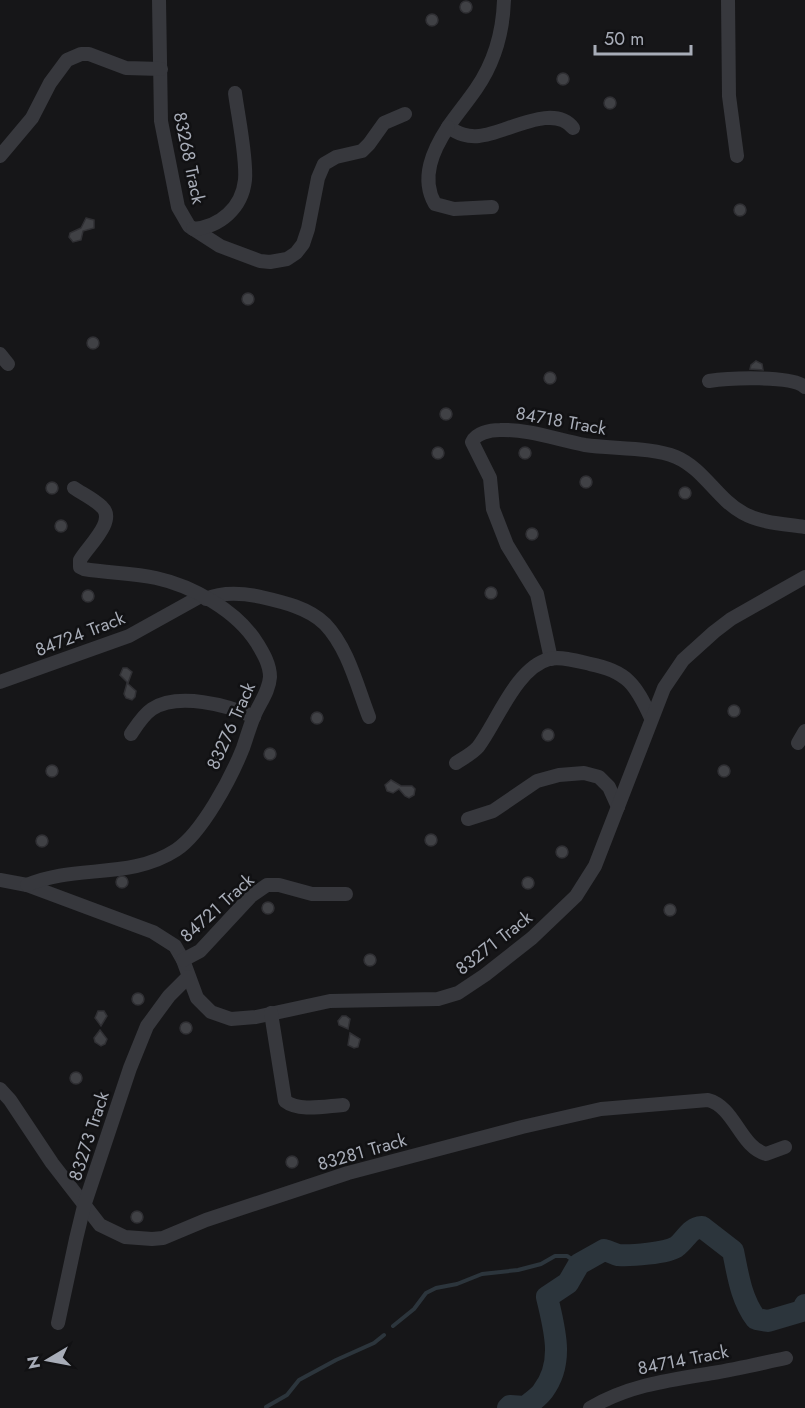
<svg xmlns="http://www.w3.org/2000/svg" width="805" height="1408" font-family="Jost,sans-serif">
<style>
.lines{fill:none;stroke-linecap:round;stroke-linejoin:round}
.stream{stroke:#2c353c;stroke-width:4}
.river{stroke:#2c353c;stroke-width:22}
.building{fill:#404145;stroke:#303034;stroke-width:1.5}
.minor{stroke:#37383d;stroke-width:14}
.labels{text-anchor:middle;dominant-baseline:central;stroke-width:5;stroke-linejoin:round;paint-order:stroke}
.street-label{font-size:18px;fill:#a8adb8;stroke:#111113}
</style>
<rect width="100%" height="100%" fill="#161618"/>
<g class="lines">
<g class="stream">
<path d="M393,1326l21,-17 12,-16 10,-5 21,-4 25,-10 36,-4 23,-6 14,-8h12l12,8"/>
<path d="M266,1407l21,-12 12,-15 37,-20 38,-17 10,-8"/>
</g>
<path class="river" d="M508,1408l2,-2 15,1c6,-5 14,-10 18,-16 22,-29 11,-63 4,-94l21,-14 11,-19 25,-14c5,1 10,4 14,5 12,1 49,-2 58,-8 10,-7 13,-19 26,-20l31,24c5,24 8,48 23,68l12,2 34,-10 3,-6"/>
</g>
<g class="building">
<circle cx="466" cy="7" r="6"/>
<circle cx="432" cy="20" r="6"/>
<circle cx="563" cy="79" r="6"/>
<circle cx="610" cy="103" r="6"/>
<circle cx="740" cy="210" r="6"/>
<path d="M86,218l8,2v8l-11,3 -2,9 -8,2 -4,-5 1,-4 11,-5z"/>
<circle cx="248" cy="299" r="6"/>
<circle cx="93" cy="343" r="6"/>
<path d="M756,361l6,3 1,6 -13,-1 1,-4z"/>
<circle cx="550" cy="378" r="6"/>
<circle cx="446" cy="414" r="6"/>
<circle cx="438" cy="453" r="6"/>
<circle cx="525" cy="453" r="6"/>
<circle cx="586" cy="482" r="6"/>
<circle cx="52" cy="488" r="6"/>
<circle cx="685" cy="493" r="6"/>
<circle cx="61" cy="526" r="6"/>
<circle cx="532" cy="534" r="6"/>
<circle cx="491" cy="593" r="6"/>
<circle cx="88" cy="596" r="6"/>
<path d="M123,668h4l5,4 -4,11 -8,-8z"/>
<path d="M127,683l9,8 -1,6 -3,3 -6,-2 -2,-4z"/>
<circle cx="734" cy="711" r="6"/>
<circle cx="317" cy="718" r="6"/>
<circle cx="548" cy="735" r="6"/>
<circle cx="218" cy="754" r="6"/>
<circle cx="270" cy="754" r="6"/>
<circle cx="724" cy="771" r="6"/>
<circle cx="52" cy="771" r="6"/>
<path d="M391,780l10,6h11l3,3 -1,6 -5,3 -4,-2 -6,-7 -6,4 -6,-2 -2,-6z"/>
<circle cx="431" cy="840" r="6"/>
<circle cx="42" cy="841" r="6"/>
<circle cx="562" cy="852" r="6"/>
<circle cx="122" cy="882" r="6"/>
<circle cx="528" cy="883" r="6"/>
<circle cx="268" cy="908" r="6"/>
<circle cx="670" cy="910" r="6"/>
<circle cx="370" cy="960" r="6"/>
<circle cx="138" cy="999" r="6"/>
<path d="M98,1011h6l3,5 -6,10 -6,-8z"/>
<path d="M342,1016h4l4,3 -2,10 -9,-4 -1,-4z"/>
<circle cx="186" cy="1028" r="6"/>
<path d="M100,1030l7,9 -2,5 -4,2 -6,-4 -1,-4z"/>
<path d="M350,1033l10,6 -2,8 -4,1 -6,-3z"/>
<circle cx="76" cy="1078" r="6"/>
<circle cx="292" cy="1162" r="6"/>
<circle cx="137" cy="1217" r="6"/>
</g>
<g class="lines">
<g class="minor">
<path d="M159,0l2,121 17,86 11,19 31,20 40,15 10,1 17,-3 9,-6 7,-9 5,-15 10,-51 6,-14 12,-7 26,-6 7,-7 15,-21 21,-9"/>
<path d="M504,0c-1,31 -10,63 -28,89 -9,13 -19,25 -28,38 11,7 19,10 31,9 26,-2 74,-34 94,-8"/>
<path d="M728,0l1,96 8,60"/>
<path d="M448,127c-15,23 -28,51 -13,77l19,5 38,-2"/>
<path d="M0,156l32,-38 18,-35 17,-23 14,-6h8l37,14 35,1"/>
<path d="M193,229c27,-2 49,-21 52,-49 2,-22 -7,-64 -10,-87"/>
<path d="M0,354l8,10"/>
<path d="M709,381c19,-3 83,-6 96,6"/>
<path d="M206,599c18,-8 37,-6 55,-2 22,5 48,11 64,27 23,24 32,62 44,93"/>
<path d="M551,659l-14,-65 -30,-49 -14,-36 -3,-31 -18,-36c4,-9 18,-12 28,-12 28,-1 58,10 85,15 27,4 67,2 91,12 28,12 41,42 67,56 17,10 42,11 62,14"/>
<path d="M0,682l129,-46 72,-40"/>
<path d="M131,734c6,-9 12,-19 21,-25 26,-17 76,-4 102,8"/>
<path d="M798,743l7,-12"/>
<path d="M456,763c7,-5 16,-9 22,-16 19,-25 38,-79 71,-88 12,-3 29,2 41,5 37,7 46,21 61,54"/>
<path d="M468,819l25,-8 44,-30 22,-6 25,-2 15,4 10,10 9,20"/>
<path d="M0,880l27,5 126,47 22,14 8,14 14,38 14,14 20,7 25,-2 74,-16 108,-2 20,-6 27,-18 47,-37 44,-42 19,-30 69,-178 19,-28 31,-28 17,-13 74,-42"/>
<path d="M27,885c48,-21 103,-5 149,-35 26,-17 55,-72 67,-102 4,-11 7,-23 12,-34 6,-13 14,-23 15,-37 0,-13 -7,-24 -13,-34 -20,-32 -64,-57 -101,-65 -23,-5 -48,-5 -72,-9l-4,-2v-7c7,-13 37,-39 22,-53 -8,-8 -19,-13 -28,-19"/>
<path d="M183,960l17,-9 51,-55 16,-11h12l33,9h34"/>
<path d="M271,1013l14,88c14,11 41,5 58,4"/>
<path d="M0,1089l10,11 42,63 48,62 25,12 27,2 11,-1 43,-18 142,-47 174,-46 79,-18 107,-9c27,7 32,47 58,54l19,-7"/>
<path d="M58,1323l18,-84 8,-33 46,-138 17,-42 22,-30 19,-19"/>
<path d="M590,1408c39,-23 80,-28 123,-35 25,-4 49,-10 73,-15"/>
</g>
</g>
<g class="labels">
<g class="street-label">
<text transform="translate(189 158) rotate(78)">83268 Track</text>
<text transform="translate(561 421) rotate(10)">84718 Track</text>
<text transform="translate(80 634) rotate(-21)">84724 Track</text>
<text transform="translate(231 726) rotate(-66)">83276 Track</text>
<text transform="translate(217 908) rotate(-42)">84721 Track</text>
<text transform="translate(494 943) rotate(-38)">83271 Track</text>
<text transform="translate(89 1136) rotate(-72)">83273 Track</text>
<text transform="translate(362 1152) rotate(-16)">83281 Track</text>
<text transform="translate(683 1360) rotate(-11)">84714 Track</text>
</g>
</g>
<g transform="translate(48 1360) rotate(260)" stroke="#111113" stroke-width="4.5" paint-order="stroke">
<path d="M0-4.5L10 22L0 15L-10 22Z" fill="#a8adb8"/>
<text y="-9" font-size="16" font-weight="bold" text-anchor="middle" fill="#a8adb8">N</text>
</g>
<path d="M595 45v9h96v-9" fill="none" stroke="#a8adb8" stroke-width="3"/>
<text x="604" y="45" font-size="18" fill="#a8adb8" stroke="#111113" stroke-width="4.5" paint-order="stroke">50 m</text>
</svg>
